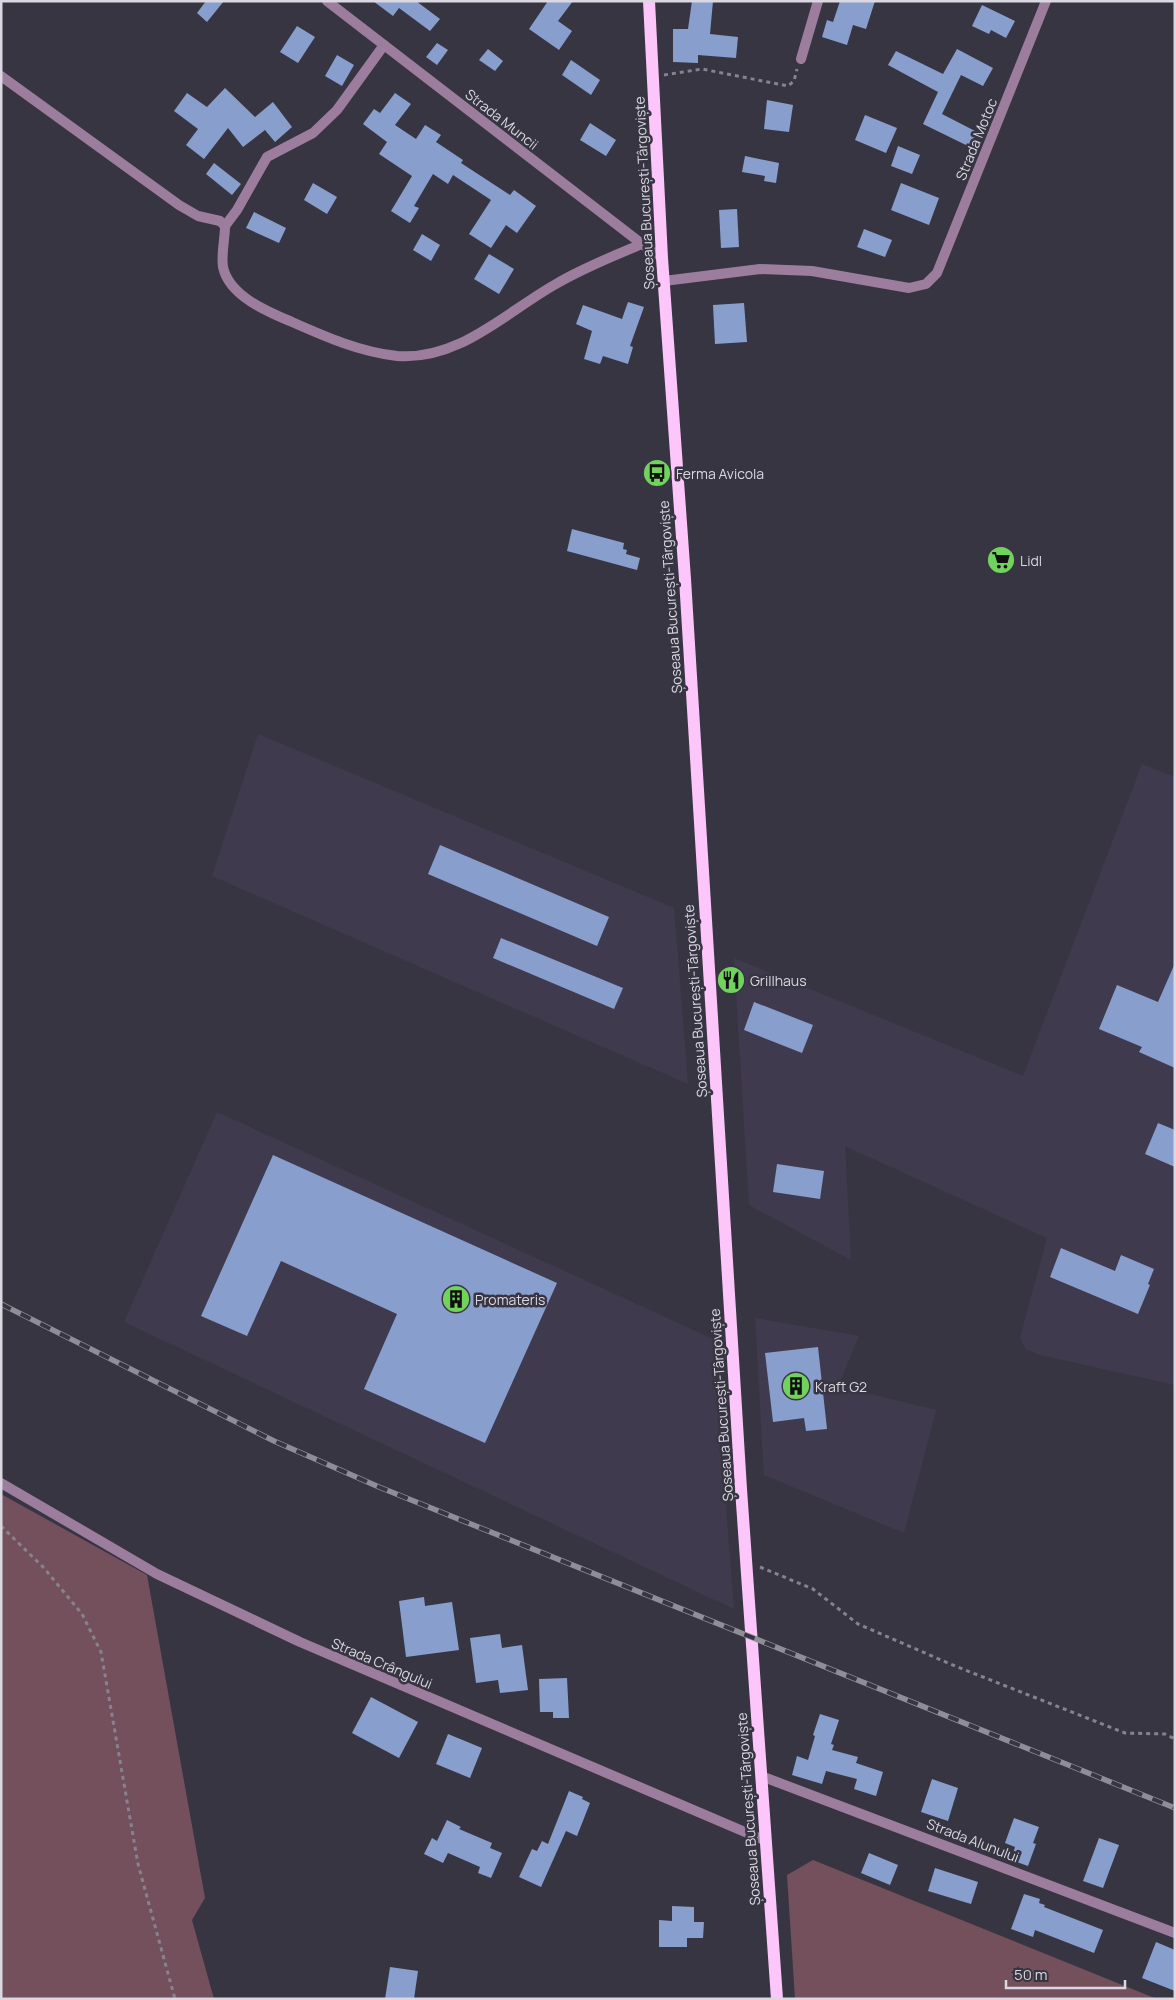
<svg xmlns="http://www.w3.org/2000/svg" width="1176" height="2000" font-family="Manrope,sans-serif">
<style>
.built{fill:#403a4f}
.green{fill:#73505b}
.building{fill:#889fce}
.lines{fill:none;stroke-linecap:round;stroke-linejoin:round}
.path{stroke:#86838f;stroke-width:3;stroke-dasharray:4 4;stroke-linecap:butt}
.street{stroke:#9d7d9d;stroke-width:10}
.primary{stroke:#fcc6fb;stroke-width:12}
.rail-casing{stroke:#8f8d98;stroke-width:5.5}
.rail{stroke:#383543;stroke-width:4;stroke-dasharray:11;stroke-linecap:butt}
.labels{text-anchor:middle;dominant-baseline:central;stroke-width:5;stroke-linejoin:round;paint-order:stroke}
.street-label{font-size:14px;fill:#dad8e1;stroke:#383543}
.poi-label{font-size:14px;fill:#dad8e1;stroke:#383543;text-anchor:start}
</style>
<rect width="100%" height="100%" fill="#383543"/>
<g class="built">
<path d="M258,734l416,174 14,176 -476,-208z"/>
<path d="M1142,764l33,13v608l-135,-30 -14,-6 -6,-11 27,-100 -202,-92 6,114 -102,-55 -15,-247 289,118z"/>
<path d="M217,1112l496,227 21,270 -610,-287z"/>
<path d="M755,1318l104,18 -21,50 98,24 -32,123 -140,-58z"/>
</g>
<g class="green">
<path d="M1,1494l146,81 58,323 -13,22 22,79h-213z"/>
<path d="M813,1860l344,139h-362l-8,-124z"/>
</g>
<g class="building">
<path d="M206,1h18l-17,21 -10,-9z"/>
<path d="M373,1h43l24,18 -10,12 -31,-23 -6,8z"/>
<path d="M548,1h25l-15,20 14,10 -13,19 -30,-21z"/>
<path d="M692,1h21l-3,33 28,3 -2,21 -38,-3v8l-25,-1v-33h15z"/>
<path d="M840,1h35l-9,28 -13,-4 -6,20 -25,-8 5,-17 6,2z"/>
<path d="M982,5l33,16 -9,17 -15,-8 -2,4 -17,-8z"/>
<path d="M297,26l18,11 -17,26 -18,-11z"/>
<path d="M437,43l11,7 -11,15 -11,-8z"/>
<path d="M488,49l15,12 -8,10 -16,-11z"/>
<path d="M957,49l36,19 -10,18 -22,-11 -19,39 35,18 -7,15 -47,-23 15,-32 -50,-27 8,-14 47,23z"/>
<path d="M337,55l17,10 -12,21 -17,-10z"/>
<path d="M571,60l29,20 -9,15 -29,-20z"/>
<path d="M225,88l30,29 18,-15 19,25 -17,15 -10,-12 -22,17 -15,-19 -24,31 -18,-14 12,-16 -24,-18 13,-18 20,14z"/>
<path d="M395,93l16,11 -16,21 21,14 9,-14 16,10 -5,7 27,18 -2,3 49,32 4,-5 22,16 -19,27 -11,-8 -15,23 -22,-14 22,-34 -38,-25 -5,9 -15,-10 -19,32 5,2 -9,15 -19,-12 21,-35 -33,-22 8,-12 -24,-18 11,-15 6,4z"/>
<path d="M767,100l26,5 -4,27 -25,-3z"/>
<path d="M865,115l32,13 -11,25 -31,-13z"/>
<path d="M590,123l26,17 -10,16 -26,-16z"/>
<path d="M898,146l22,9 -8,19 -21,-8z"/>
<path d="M745,156l34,7 -3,20 -12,-2 1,-5 -23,-4z"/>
<path d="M214,163l27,21 -9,11 -26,-21z"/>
<path d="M313,183l24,14 -10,17 -23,-14z"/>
<path d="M901,183l38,15 -10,27 -38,-15z"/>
<path d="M737,209l2,38 -18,1 -2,-38z"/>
<path d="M254,212l32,16 -7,15 -33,-15z"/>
<path d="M864,229l28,11 -7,17 -28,-10z"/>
<path d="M422,234l18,11 -9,16 -18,-11z"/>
<path d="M489,254l25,15 -15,25 -25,-15z"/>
<path d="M628,302l16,5 -14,39 3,1 -5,17 -25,-8 -3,8 -16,-5 8,-28 -16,-7 7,-19 39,14z"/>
<path d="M744,303l3,39 -32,2 -2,-39z"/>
<path d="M572,529l52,14 -1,6 4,1 -1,4 14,4 -3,12 -70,-19z"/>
<path d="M440,845l169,72 -12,29 -169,-72z"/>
<path d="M501,938l122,50 -9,21 -121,-51z"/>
<path d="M1175,963v105l-36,-16 3,-5 -43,-18 18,-44 41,17z"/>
<path d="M754,1002l59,23 -11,28 -58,-23z"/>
<path d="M1158,1123l17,7v37l-30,-13z"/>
<path d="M273,1155l284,128 -72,160 -121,-54 33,-75 -116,-53 -34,75 -46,-20z"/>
<path d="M777,1164l47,7 -4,28 -47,-7z"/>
<path d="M1061,1248l54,23 6,-16 33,14 -6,15 2,1 -12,29 -88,-37z"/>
<path d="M818,1347l9,82 -21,2 -2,-13 -31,4 -8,-69z"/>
<path d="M424,1597l1,9 27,-4 7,48 -53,7 -7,-56z"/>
<path d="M500,1634l2,14 20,-3 6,45 -28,3 -2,-13 -22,3 -6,-45z"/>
<path d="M567,1678l2,40h-16v-6h-13l-1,-33z"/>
<path d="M371,1697l47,25 -19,36 -47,-25z"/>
<path d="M820,1714l19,6 -8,24 3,1 -2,5 26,7 -2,6 27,9 -7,24 -22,-7 3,-10 -31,-8 -4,13 -30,-9 5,-19 11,4 7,-24 -2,-1z"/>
<path d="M448,1734l34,14 -12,30 -34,-14z"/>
<path d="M932,1779l26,9 -10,33 -27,-9z"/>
<path d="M569,1791l14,6 -1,2 8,4 -13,33 -11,-5 -25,56 -22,-10 13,-28 5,2 5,-10 6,3z"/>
<path d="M1014,1818l25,9 -6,16 3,1 -8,22 -17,-6 4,-13 -10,-4z"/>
<path d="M447,1820l14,7 -2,2 33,14 -2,5 12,5 -11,25 -13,-5 2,-6 -32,-14 -5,10 -19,-9 8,-16 5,3z"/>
<path d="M1099,1838l20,7 -16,43 -20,-7z"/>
<path d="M869,1853l29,12 -8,20 -29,-12z"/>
<path d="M935,1868l43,14 -7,22 -43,-13z"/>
<path d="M1024,1894l16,5 -1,4 6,2 -1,2 59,23 -9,23 -59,-23 -2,7 -22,-8z"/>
<path d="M672,1906l22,1v15h10l-1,16h-16v9h-28v-27l13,1z"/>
<path d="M1156,1942l19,8v41l-33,-13z"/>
<path d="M390,1967l28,4 -4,28h-29z"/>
</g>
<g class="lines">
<g class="path">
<path d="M664,75l38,-6 86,17 6,-5 3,-12"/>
<path d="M1,1526l43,42 38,46 19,38 37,212 37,135"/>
<path d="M760,1567l53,22 45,35 97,42 170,67 40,1 10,5"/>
</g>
<g class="street">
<path d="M327,1l315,243 20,14"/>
<path d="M801,59l17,-58"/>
<path d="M1,76l178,129 19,11 22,5 5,5c0,13 -4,28 -2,41 6,29 45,45 69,55 34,15 68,30 105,34 62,5 109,-44 159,-72 27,-16 57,-28 86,-40"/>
<path d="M225,226l12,-16 30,-53 46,-24 24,-23 47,-65"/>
<path d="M664,281l96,-12 52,2 97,17 17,-4 11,-11 109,-272"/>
<path d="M1,1483l156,91 143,68 466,199"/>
<path d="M761,1776l414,157"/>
</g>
<path class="primary" d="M649,1l13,257 23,321 56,910 36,510"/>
<defs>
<path id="rail" d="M1,1304l273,137 105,46 796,321"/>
</defs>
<use href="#rail" class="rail-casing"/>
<use href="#rail" class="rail"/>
</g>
<defs>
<symbol id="bus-disc" viewBox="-11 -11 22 22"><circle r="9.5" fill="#71d35e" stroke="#383543"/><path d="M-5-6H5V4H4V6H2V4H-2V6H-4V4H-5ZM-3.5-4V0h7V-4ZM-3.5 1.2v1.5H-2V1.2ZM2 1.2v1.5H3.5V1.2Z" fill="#111"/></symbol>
<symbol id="supermarket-disc" viewBox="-11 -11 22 22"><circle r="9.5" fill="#71d35e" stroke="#383543"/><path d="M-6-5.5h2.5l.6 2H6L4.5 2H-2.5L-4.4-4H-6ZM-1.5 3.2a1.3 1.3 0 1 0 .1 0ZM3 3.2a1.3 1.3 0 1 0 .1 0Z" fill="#111"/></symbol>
<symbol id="restaurant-disc" viewBox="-11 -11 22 22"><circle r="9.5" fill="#71d35e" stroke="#383543"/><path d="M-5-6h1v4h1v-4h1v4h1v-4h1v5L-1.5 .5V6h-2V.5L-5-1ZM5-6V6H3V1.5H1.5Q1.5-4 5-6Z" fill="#111"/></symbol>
<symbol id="building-disc" viewBox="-11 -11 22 22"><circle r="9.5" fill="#71d35e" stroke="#383543"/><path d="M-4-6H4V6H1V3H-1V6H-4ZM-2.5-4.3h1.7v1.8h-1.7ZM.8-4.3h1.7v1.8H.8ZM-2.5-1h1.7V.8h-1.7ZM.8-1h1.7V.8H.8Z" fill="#111"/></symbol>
</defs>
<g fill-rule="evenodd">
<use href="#bus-disc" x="641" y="457" width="32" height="32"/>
<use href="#supermarket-disc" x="985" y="544" width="32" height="32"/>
<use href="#restaurant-disc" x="715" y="964" width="32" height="32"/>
<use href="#building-disc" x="440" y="1283" width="32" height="32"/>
<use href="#building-disc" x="780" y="1370" width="32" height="32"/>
</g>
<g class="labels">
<g class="street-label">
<text transform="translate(502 119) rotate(38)">Strada Muncii</text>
<text transform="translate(976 139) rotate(-68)">Strada Motoc</text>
<text transform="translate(644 193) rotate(-93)">Șoseaua București-Târgoviște</text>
<text transform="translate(670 597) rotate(-94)">Șoseaua București-Târgoviște</text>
<text transform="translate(695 1001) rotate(-94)">Șoseaua București-Târgoviște</text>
<text transform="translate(721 1405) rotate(-94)">Șoseaua București-Târgoviște</text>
<text transform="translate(382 1663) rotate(23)">Strada Crângului</text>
<text transform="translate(748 1809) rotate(-94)">Șoseaua București-Târgoviște</text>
<text transform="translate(973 1840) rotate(21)">Strada Alunului</text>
</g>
<g class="poi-label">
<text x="676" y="473">Ferma Avicola</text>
<text x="1020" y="560">Lidl</text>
<text x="750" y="980">Grillhaus</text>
<text x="475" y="1299">Promateris</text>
<text x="815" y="1386">Kraft G2</text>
</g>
</g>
<rect width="1176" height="2000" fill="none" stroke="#dad8e1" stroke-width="5"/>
<path d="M1006 1980v8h119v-8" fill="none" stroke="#dad8e1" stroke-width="2.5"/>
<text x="1014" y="1980" font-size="15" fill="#dad8e1" stroke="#383543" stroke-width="4" paint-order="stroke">50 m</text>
</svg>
